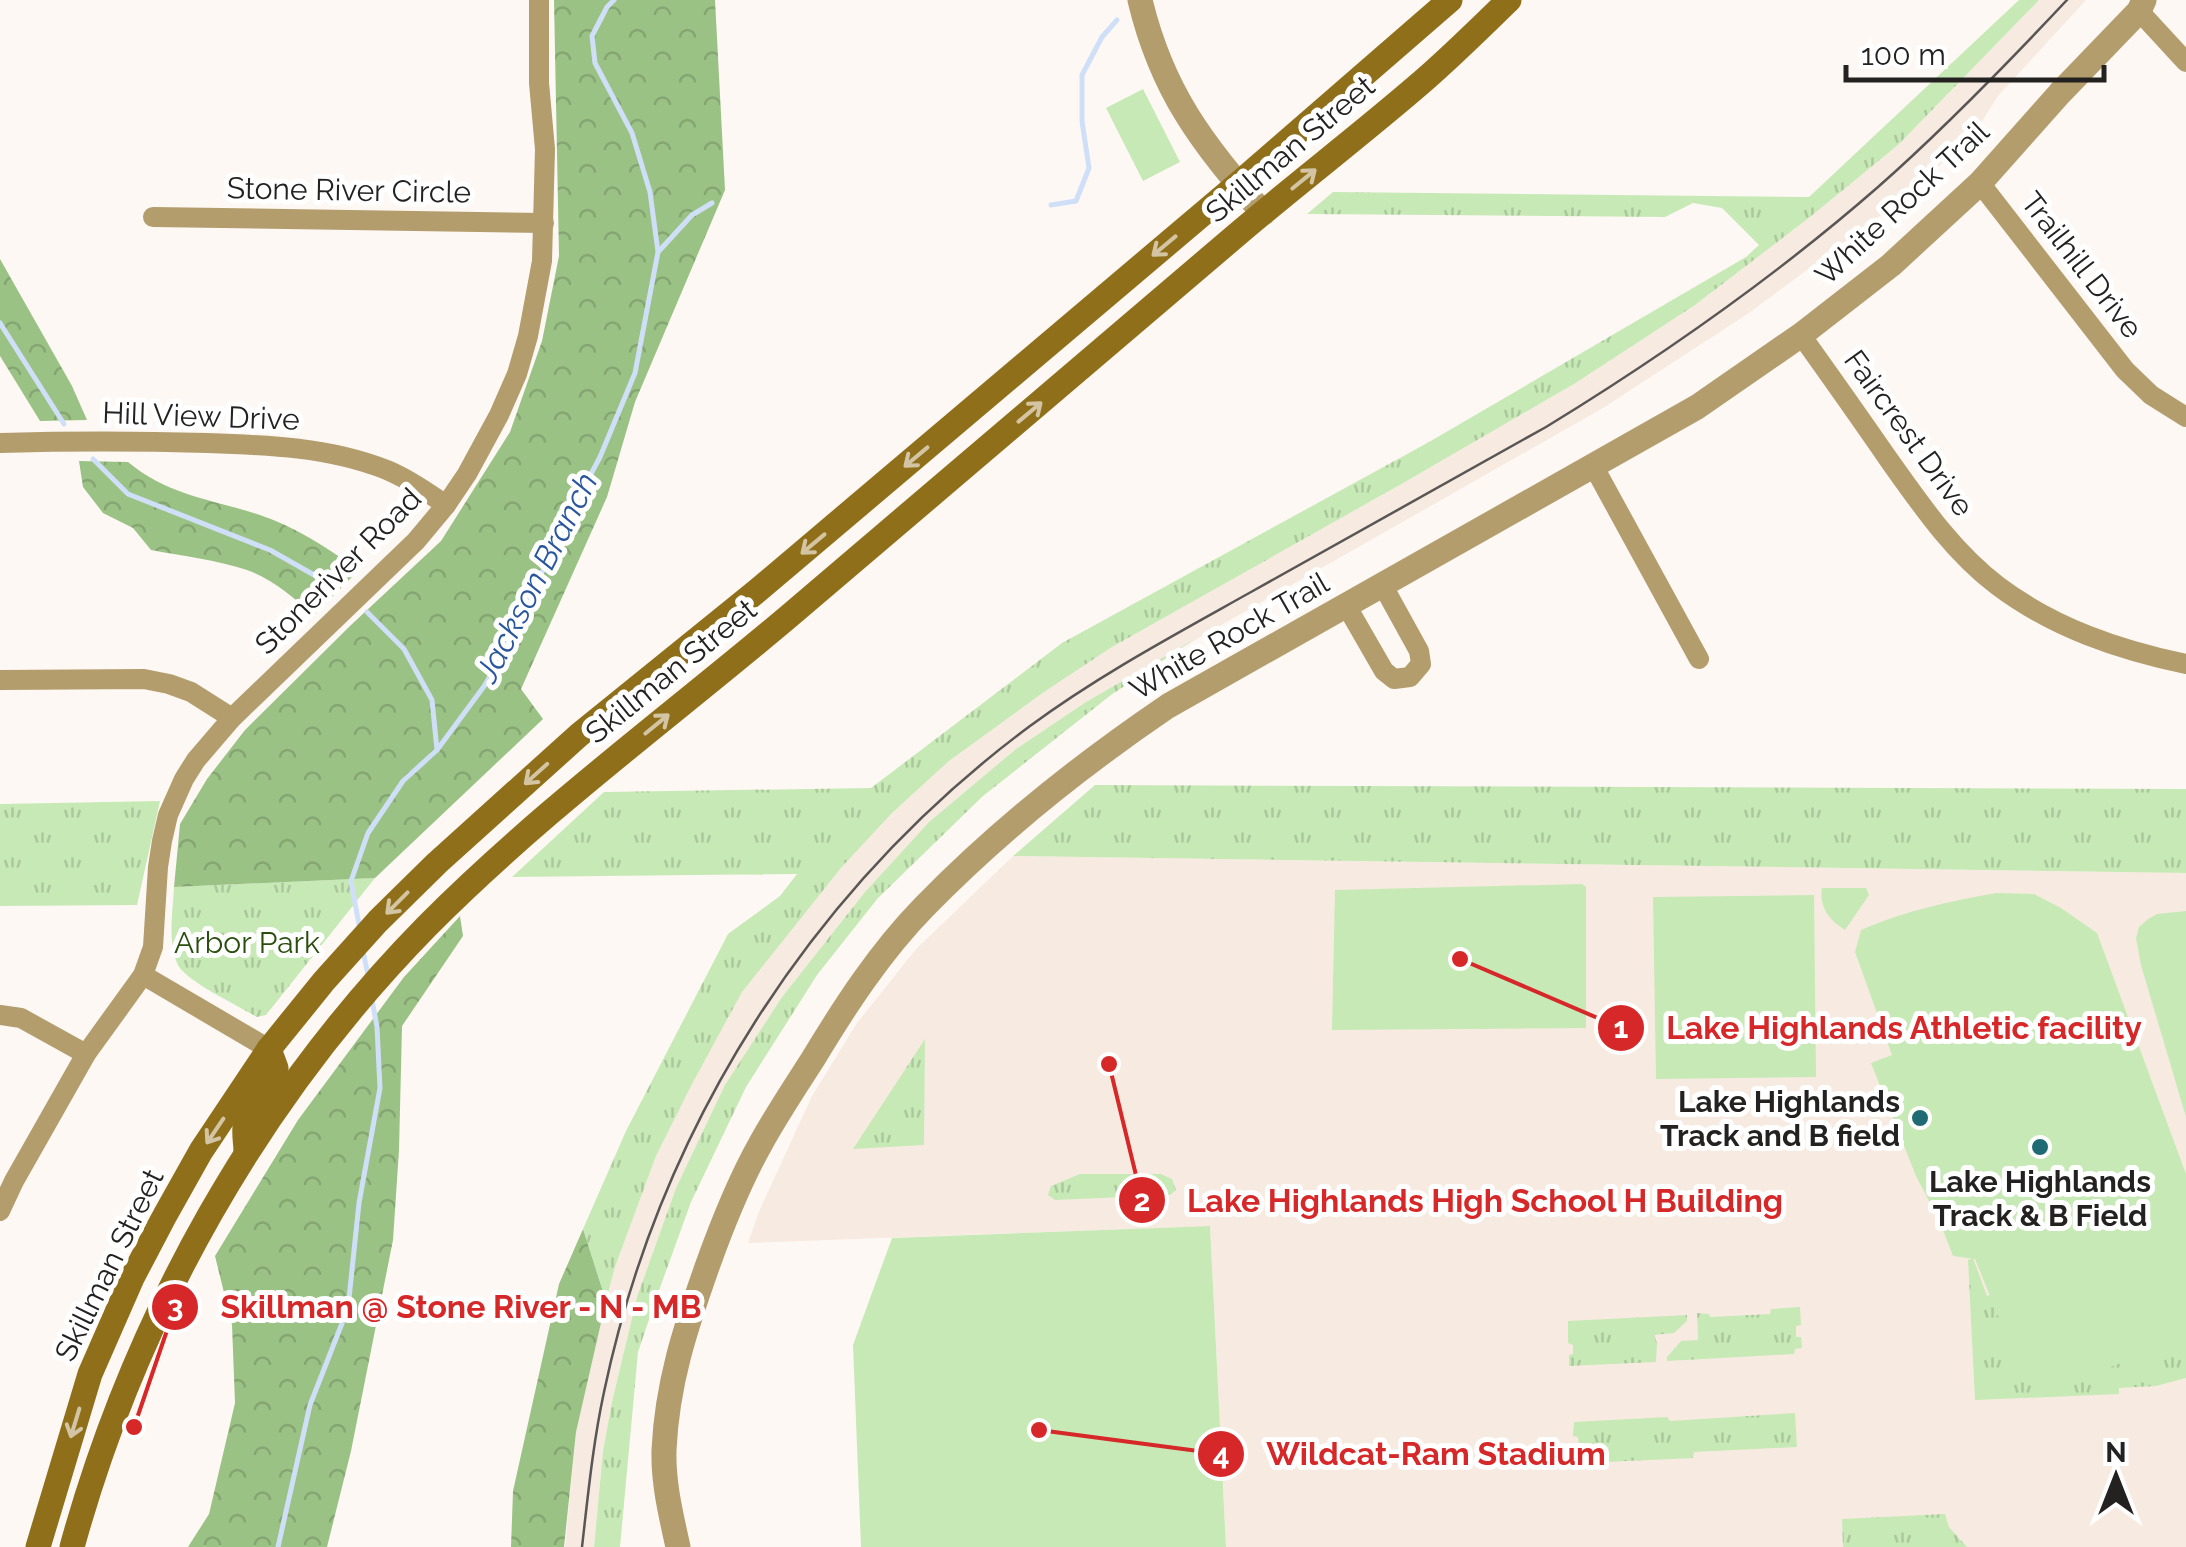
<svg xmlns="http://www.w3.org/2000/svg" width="2186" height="1547" font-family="Raleway,sans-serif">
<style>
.built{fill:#f7ebe1}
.grass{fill:url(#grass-tufts)}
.forest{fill:url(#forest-crowns)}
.garden{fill:#c7e9b6}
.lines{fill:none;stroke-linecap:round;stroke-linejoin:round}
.stream{stroke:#cfdff8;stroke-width:5}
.minor{stroke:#b39d6d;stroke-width:20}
.tertiary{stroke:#b39d6d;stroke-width:25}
.secondary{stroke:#906f1a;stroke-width:25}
.tram{stroke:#595655;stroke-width:2.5}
.oneway{stroke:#d3c5a3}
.poi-dot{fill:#206a74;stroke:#fff;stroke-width:4}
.labels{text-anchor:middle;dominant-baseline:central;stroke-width:10;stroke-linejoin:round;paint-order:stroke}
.street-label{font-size:30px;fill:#242221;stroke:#fff}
.park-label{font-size:30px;fill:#294e0e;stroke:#fff}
.poi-label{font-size:30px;font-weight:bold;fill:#242221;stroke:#fff;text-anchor:end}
.water-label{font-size:32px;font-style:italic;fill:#2a569d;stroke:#fff}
.leader{fill:none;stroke:#d62828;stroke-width:4}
.callout-dot{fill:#d62828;stroke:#fff;stroke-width:4}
.mark-label{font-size:30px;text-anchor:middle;font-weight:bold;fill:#fff}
.callout-label{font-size:32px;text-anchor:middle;font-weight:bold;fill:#d62828;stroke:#fff;stroke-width:10;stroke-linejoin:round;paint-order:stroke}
</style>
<defs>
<pattern id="grass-tufts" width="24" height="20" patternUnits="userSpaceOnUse" patternTransform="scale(2.5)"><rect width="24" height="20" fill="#c7e9b6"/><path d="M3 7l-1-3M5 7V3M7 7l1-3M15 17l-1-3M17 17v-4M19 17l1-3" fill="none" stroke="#abc89c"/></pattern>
<pattern id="forest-crowns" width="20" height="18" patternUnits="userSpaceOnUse" patternTransform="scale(2.5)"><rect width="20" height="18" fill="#9ac284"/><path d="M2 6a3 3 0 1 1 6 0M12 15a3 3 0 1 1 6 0" fill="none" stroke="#85a672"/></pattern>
</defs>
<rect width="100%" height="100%" fill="#fef8f4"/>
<g class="built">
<path d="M2039,0h47l-88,96 -26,41 -84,73 -139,103 -146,95 -517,294 -70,47 -87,73 -64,70 -83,105 -57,89 -49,102 -39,109 -25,105 -9,49 -9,96h-29l11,-115 14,-67 25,-98 41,-111 35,-70 51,-95 99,-123 51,-55 57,-52 95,-69 68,-45 293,-165 169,-98 121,-79 115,-88 88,-72z"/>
<path d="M1013,856l1173,17v674h-960l-16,-321 -462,17 12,-34 52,-113 45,-73 59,-74z"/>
</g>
<g class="grass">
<path d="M2019,0h20l-141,145 -88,72 -115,88 -121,79 -169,98 -293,165 -68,45 -95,69 -57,52 -51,55 -99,124 -51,94 -35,70 -41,111 -9,34 -23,-72 43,-98 102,-197 52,-38 17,-22 -285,3 92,-85 267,-4 191,-145 367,-201 317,-185 13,-12 -37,-37 -29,-5 -28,14 -358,-3 26,-22 476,5z"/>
<path d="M1195,639l-84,56 -128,101 -105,102 -61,77 -71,112 -55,115 -34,94 -19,56 -18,195h-26l9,-96 9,-49 25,-105 39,-109 49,-103 57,-88 83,-105 64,-70 87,-73 70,-47z"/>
<path d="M1095,785l1091,4v84l-1173,-17z"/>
<path d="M160,801l-23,104 -137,1v-102z"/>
<path d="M375,878l-109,137 -9,2c-18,-11 -70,-35 -79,-52 -11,-22 -5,-55 -4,-78z"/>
<path d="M925,1039l-1,106 -71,4z"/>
<path d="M1080,1174h81l11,5 4,11 -6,5 -115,5 -7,-5 3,-9z"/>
<path d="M1973,1258l14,38 15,-5 184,-2v89l-30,8 -37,2v6l-144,6 -7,-140z"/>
<path d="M1800,1307l1,18 -5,1v11h5l1,11 -7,1 -1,5 -127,7v-4l14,-16 17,-1 -1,-27 12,1 1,3 60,-3 1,-5z"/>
<path d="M1687,1315v6l-13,12 -20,2 3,8 -1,19 -87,4v-11l4,-1v-9l-5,-2v-22z"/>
<path d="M1795,1413l2,34 -103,5 -1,6 -109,5 -1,-5h-9v-10l5,-1 -1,-10 -5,-1 1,-14 93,-5 3,4z"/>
<path d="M1945,1514l4,13 18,20h-124l-1,-28z"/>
</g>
<g class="forest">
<path d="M554,0h161l10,190 -90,212 -28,95 -86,192 22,30 -168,159 -201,9 6,-63 27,-45 38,-49 106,-105 90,-84 69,-109 32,-91 17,-85z"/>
<path d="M0,259l72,127 15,34 -47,1 -40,-65z"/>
<path d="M79,461l49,1c40,33 82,37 129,52 38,12 70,34 102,56l-45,45c-20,-17 -42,-36 -67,-45 -31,-10 -64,-14 -96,-20l-18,-22 -30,-15 -20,-26z"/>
<path d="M460,916l3,20 -61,90 -3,124 -6,90 -42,211 -24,96h-139l21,-33 26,-111 -3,-78 -17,-69 83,-136 106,-143z"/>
<path d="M583,1229l23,72 -30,131 -12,115h-53l2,-56 46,-207z"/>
</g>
<g class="garden">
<path d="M1143,89l37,73 -37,19 -37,-73z"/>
<path d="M1582,884l4,3v141l-254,2 3,-140z"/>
<path d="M1822,888h44l3,7 -24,35c-16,-10 -26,-23 -23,-42z"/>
<path d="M1997,893l37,1 27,14 36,25 89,241v146l-22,23 -26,14 -85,31 -27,-3 -51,-126 -22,-3 -14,-36 -23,-44 -45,-113 21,-8 -37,-103 6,-22c44,-19 88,-29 136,-37z"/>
<path d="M1814,895l2,182 -160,2 -3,-182z"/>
<path d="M2186,911v206l-45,-152 -5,-27 3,-11 9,-8 9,-5z"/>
<path d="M1210,1226l16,321h-365l-8,-202 39,-107z"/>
</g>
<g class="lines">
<g class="stream">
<path d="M1051,205l25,-4 13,-33 -7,-47v-46l20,-38 15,-17"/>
<path d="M659,251l33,-36 20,-12"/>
<path d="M0,323l64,101"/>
<path d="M93,459l35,35 142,56 67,38"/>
<path d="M367,612l37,37 28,51 5,50"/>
<path d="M360,930l-9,-49 17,-48 35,-52 34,-31 48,-65 35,-63 39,-88 41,-77 35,-84 23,-121 -8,-60 -18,-59 -37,-70 -3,-27 15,-29 7,-7"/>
<path d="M363,951l5,24"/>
<path d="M278,1547l32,-142 38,-97 11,-105 21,-115 -3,-61 -5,-27"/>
</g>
<g class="minor">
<path d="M2139,11l47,51"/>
<path d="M1980,183l145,187 26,25 35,22"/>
<path d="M153,217l391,6"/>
<path d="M1801,335c30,42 59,83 88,125 32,45 64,92 109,126 56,42 121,64 188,78"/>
<path d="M0,443c69,-2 138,-2 207,0 61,2 122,4 180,27 21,9 40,22 59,35"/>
<path d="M1594,467l105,192"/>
<path d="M1346,605l38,66 10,8 16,-2 11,-13 -2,-13 -37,-67"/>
<path d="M0,680l144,-1 25,5 22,8 41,26"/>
<path d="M143,975l126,74"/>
<path d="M0,1015l21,3 65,36"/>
<path d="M0,1211l14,-30 72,-127 57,-79 10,-28 5,-80 4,-26 6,-26 16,-36 12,-19 36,-42 184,-177 30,-36 21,-31 32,-59 18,-41 11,-38 14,-75 3,-112 -6,-66v-83"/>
</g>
<g class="tertiary">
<path d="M1140,0c22,92 62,143 123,213"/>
<path d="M678,1547c-7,-32 -15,-64 -14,-97 3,-66 21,-121 43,-183 15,-42 32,-85 54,-124 16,-29 34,-56 52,-84 32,-53 67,-107 111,-152 74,-76 157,-142 244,-201l529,-299 104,-72 90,-70 89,-82 80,-90 79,-82 5,-11"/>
</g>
<g class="secondary">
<path d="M246,1152c0,-8 -2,-17 -1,-25 3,-22 26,-37 31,-59l-7,-19"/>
<path d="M38,1547l52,-173 42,-96 32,-61 37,-66 68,-102 55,-68 54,-60 59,-58 142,-128 178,-144 481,-407 212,-184"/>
<path d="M72,1547c64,-232 186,-449 355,-621 112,-113 240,-207 361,-309 151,-127 301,-256 452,-385 60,-51 123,-99 183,-151 30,-26 58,-54 86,-81"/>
</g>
<path class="tram" d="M582,1547c6,-52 11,-104 22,-155 56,-266 208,-504 426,-666 69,-51 146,-92 221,-134 98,-55 196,-110 295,-165 116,-71 229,-150 332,-240 67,-59 128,-122 189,-187"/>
</g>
<defs><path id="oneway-shaft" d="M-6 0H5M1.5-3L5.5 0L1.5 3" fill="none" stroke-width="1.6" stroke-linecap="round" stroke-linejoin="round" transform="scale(2.5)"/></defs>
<g class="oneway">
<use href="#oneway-shaft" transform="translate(1304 179) rotate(-39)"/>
<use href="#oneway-shaft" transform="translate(1164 246) rotate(140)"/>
<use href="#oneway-shaft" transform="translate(1030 412) rotate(-40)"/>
<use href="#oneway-shaft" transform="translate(916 457) rotate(140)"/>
<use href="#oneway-shaft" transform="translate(813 544) rotate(140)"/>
<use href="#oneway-shaft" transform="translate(657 724) rotate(-39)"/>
<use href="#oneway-shaft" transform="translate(536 774) rotate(138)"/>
<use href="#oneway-shaft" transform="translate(397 903) rotate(135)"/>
<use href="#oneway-shaft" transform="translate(215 1131) rotate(124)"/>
<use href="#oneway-shaft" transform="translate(75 1423) rotate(107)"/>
</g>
<g class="poi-dot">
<circle cx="1920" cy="1118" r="10"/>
<circle cx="2040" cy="1147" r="10"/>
</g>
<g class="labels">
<g class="street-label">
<text transform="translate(1290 149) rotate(-40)">Skillman Street</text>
<text transform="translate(349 190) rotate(1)">Stone River Circle</text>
<text transform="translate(1902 203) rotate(-43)">White Rock Trail</text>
<text transform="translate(2082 265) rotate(52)">Trailhill Drive</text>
<text transform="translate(201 416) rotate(2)">Hill View Drive</text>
<text transform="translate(1909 433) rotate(54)">Faircrest Drive</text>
<text transform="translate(338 571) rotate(-45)">Stoneriver Road</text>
<text transform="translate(1229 636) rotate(-30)">White Rock Trail</text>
<text transform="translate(671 671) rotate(-39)">Skillman Street</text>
<text transform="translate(109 1265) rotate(-64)">Skillman Street</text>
</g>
<g class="park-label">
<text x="247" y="942">Arbor Park</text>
</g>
<g class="poi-label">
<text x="1900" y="1101">Lake Highlands<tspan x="1900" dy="34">Track and B field</tspan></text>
<text x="2040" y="1181" text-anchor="middle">Lake Highlands<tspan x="2040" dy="34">Track &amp; B Field</tspan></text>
</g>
<g class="water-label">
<text transform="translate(536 577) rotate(-63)">Jackson Branch</text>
</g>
</g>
<path class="leader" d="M1460 959L1621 1028M1109 1064L1142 1200M134 1427L175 1307M1039 1430L1221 1454"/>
<g class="callout-dot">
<circle cx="1460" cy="959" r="10"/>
<circle cx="1109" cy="1064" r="10"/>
<circle cx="134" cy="1427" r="10"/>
<circle cx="1039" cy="1430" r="10"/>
<circle cx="1621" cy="1028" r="25"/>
<circle cx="1142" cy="1200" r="25"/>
<circle cx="175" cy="1307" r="25"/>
<circle cx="1221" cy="1454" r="25"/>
</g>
<g class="mark-label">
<text x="1621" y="1038">1</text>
<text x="1142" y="1211">2</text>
<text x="175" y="1317">3</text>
<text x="1221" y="1465">4</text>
</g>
<g class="callout-label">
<text x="1904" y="1039">Lake Highlands Athletic facility</text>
<text x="1485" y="1212">Lake Highlands High School H Building</text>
<text x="461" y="1318">Skillman @ Stone River - N - MB</text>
<text x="1436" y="1465">Wildcat-Ram Stadium</text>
</g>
<g transform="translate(2116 1477)" stroke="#ffffff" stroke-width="8" paint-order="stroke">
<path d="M0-8L18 38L0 25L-18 38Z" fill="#242221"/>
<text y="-15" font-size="28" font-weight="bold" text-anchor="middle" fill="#242221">N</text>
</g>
<path d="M1846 65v15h258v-15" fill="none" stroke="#242221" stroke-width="5"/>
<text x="1861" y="65" font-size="30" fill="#242221" stroke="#ffffff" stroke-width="8" paint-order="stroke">100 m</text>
</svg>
